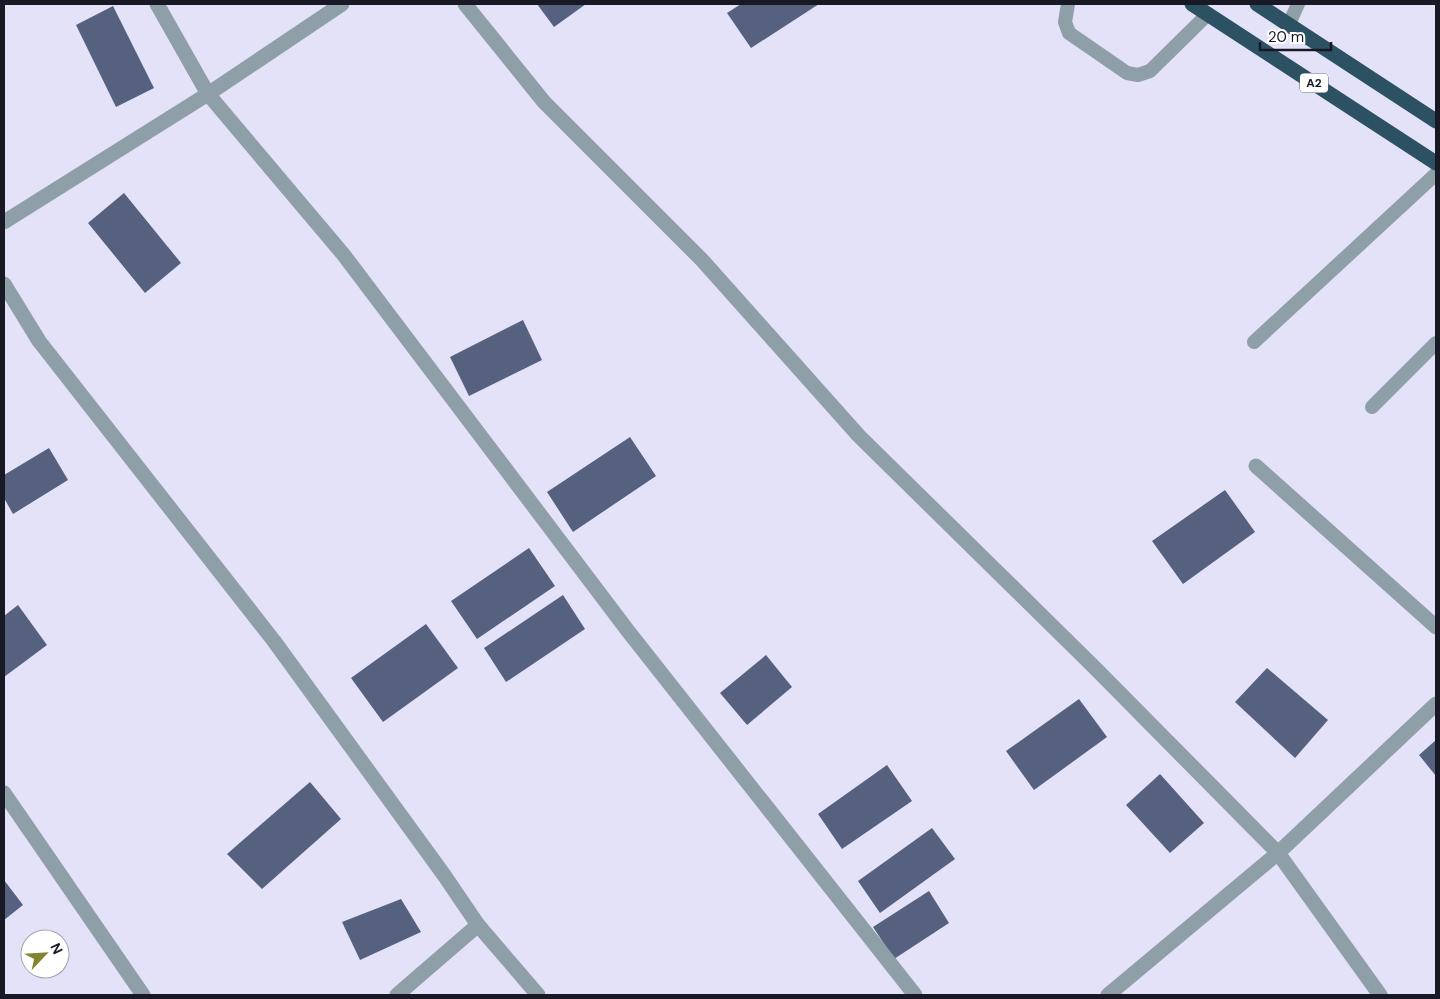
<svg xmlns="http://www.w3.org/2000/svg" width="1440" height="999" font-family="'DM Sans',sans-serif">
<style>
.building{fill:#56607f}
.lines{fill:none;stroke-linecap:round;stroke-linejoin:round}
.lane{stroke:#8e9fa8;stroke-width:14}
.street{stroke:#8e9fa8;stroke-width:15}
.highway{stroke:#2c5162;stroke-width:15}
.labels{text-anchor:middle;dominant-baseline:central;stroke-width:5;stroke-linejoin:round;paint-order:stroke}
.shield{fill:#fff;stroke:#5e5d66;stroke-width:1}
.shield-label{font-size:12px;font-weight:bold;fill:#191825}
</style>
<rect width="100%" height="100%" fill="#e4e2f9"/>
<g class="building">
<path d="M537,4h49l-32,23z"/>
<path d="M741,4h78l-68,44 -24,-35z"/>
<path d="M113,6l41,82 -38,19 -40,-82z"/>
<path d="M124,193l57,70 -36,30 -57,-70z"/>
<path d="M523,320l19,40 -73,36 -19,-39z"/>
<path d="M630,437l26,39 -83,56 -26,-40z"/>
<path d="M49,448l19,32 -55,34 -9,-16v-23z"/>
<path d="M1225,490l30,42 -72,52 -31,-43z"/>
<path d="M529,548l26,38 -78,53 -26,-38z"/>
<path d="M563,595l22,34 -79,53 -22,-34z"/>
<path d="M18,605l29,40 -43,32v-61z"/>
<path d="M426,624l32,44 -75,54 -32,-44z"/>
<path d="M766,655l26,32 -45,38 -27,-32z"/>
<path d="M1267,668l61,52 -33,38 -60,-56z"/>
<path d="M1079,699l28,38 -73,53 -28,-39z"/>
<path d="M1436,740v36l-17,-21z"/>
<path d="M887,765l25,36 -70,48 -24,-35z"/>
<path d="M1160,774l44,49 -34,30 -44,-48z"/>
<path d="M310,782l31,37 -79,70 -35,-35z"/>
<path d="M932,828l23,31 -75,54 -22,-32z"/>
<path d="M4,880l19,25 -19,15z"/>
<path d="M929,891l20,32 -55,36 -21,-32z"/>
<path d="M401,899l20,33 -61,28 -18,-38z"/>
</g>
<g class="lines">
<g class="lane">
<path d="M1068,4l-3,18 4,11 58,40 11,2 12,-4 58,-57"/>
<path d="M1289,24l9,-20"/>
<path d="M1254,342l182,-168"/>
<path d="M1372,407l64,-64"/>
</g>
<g class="street">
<path d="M157,4l51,90 135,160 285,377 287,364"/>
<path d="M465,4l79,98 158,158 157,176 236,232 183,185 102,142"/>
<path d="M4,222l204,-128 134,-90"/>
<path d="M4,284l35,57 235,300 170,234 34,50 60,70"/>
<path d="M1256,466l180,161"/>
<path d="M4,793l139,202"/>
<path d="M397,995l81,-70"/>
<path d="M1108,995l170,-142 158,-149"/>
</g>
<g class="highway">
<path d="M1192,4l244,159"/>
<path d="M1257,4l179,117"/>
</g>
</g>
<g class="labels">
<rect class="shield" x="1300" y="73.5" width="28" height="19" rx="4"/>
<g class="shield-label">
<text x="1314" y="83">A2</text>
</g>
</g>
<rect width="1440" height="999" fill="none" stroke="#191825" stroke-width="10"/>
<g transform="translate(45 954) rotate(65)"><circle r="24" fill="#ffffff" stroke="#a3a3a8"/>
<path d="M0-4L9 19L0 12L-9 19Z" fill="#82842e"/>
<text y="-8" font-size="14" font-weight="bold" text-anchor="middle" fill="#191825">N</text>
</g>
<path d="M1260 42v8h71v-8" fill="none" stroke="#191825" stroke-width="2.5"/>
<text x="1268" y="42" font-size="15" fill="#191825" stroke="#ffffff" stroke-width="4" paint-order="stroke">20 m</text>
</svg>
